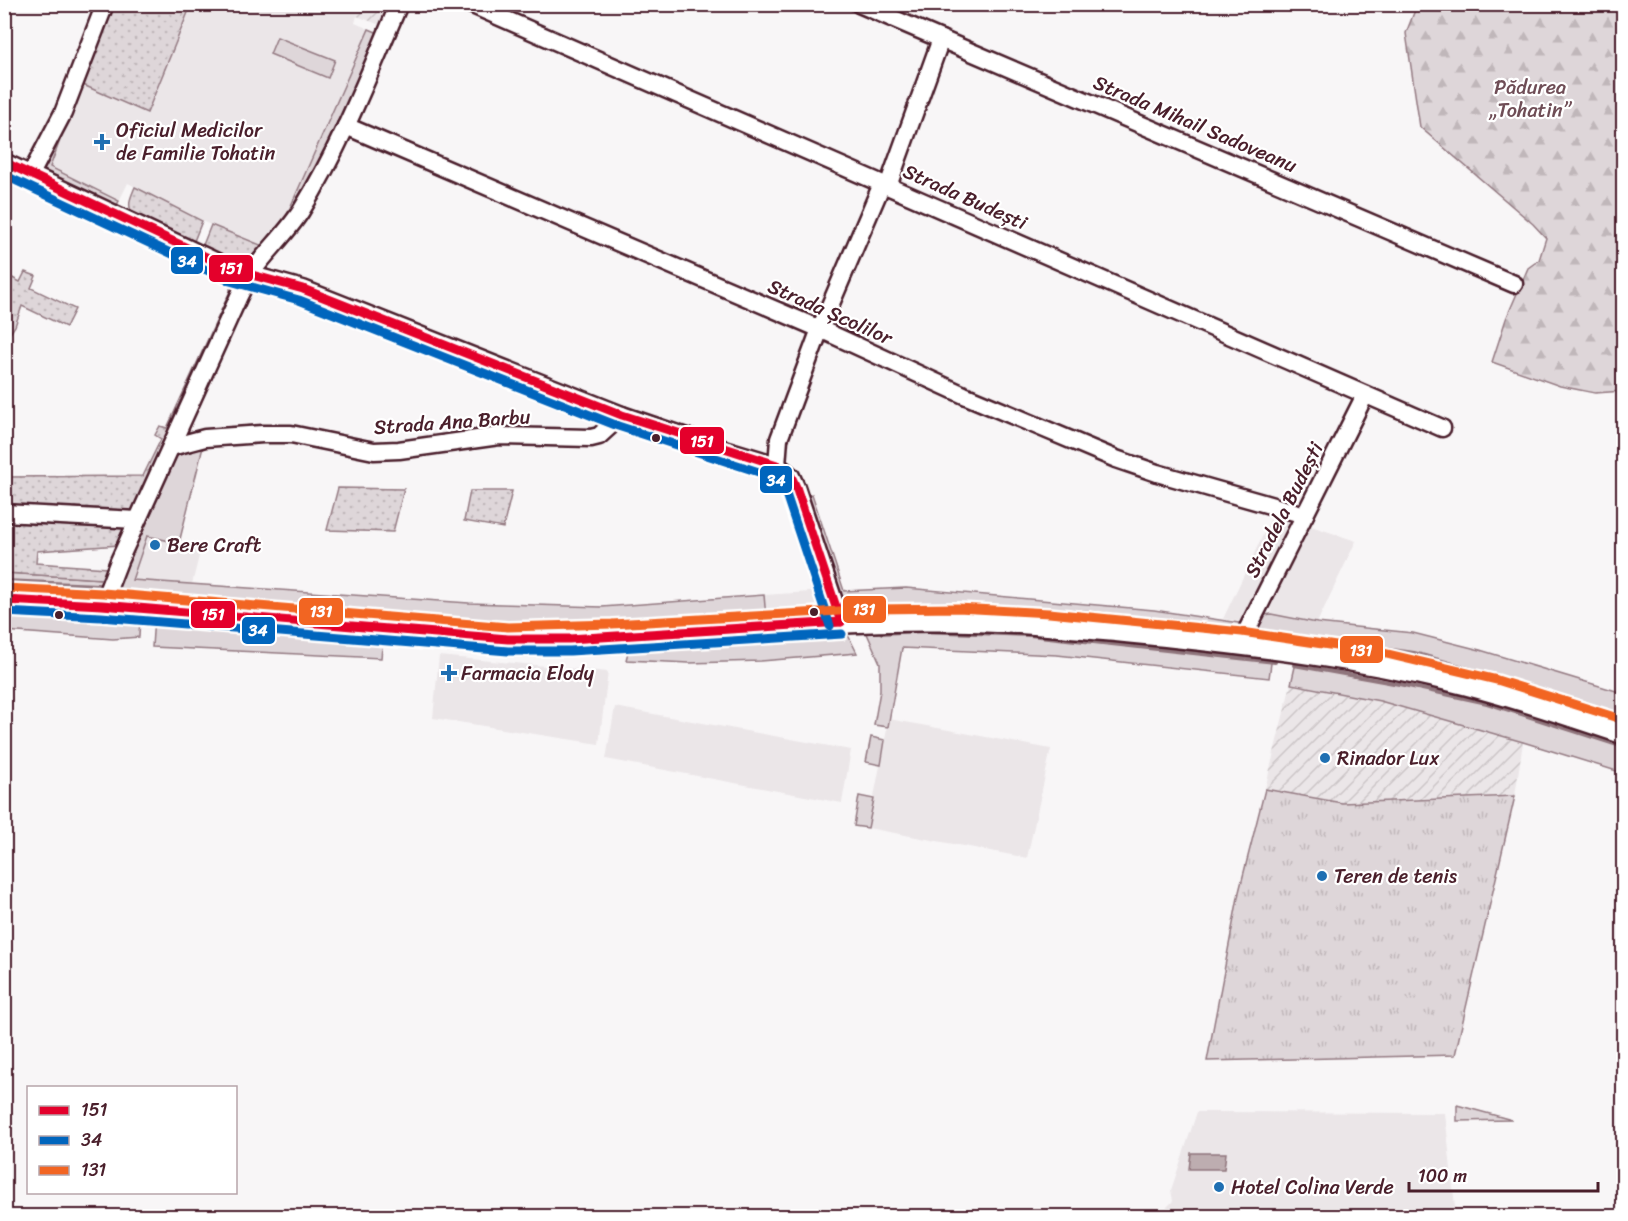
<svg xmlns="http://www.w3.org/2000/svg" width="1628" height="1221" font-family="Sriracha,sans-serif">
<style>
.built{fill:#ebe6e8}
.industrial{fill:url(#industrial-furrows)}
.grass{fill:#ded6d9;stroke:#947a82;stroke-width:1.5}
.forest{fill:url(#forest-firs);stroke:#947a82;stroke-width:1.5}
.park{fill:url(#park-tufts);stroke:#947a82;stroke-width:1.5}
.garden{fill:url(#garden-dots);stroke:#947a82;stroke-width:1.5}
.water{fill:#bdadb0;stroke:#8f747b;stroke-width:1.5}
.lines{fill:none;stroke-linecap:round;stroke-linejoin:round}
.stream{stroke:#8f747b;stroke-width:4}
.minor-casing{stroke:#4a1f2b;stroke-width:21}
.major-casing{stroke:#4a1f2b;stroke-width:26}
.minor{stroke:#fff;stroke-width:16}
.major{stroke:#fff;stroke-width:21}
.bus-1-casing{stroke:#fff;stroke-width:14}
.bus-2-casing{stroke:#fff;stroke-width:14}
.bus-3-casing{stroke:#fff;stroke-width:14}
.bus-1{stroke:#e4002b;stroke-width:9}
.bus-2{stroke:#0065bd;stroke-width:9}
.bus-3{stroke:#f26522;stroke-width:9}
.poi-dot{fill:#1f6fb2;stroke:#fff;stroke-width:2}
.bus-dot{fill:#4a1f2b;stroke:#fff;stroke-width:2}
.labels{text-anchor:middle;dominant-baseline:central;stroke-width:4.5;stroke-linejoin:round;paint-order:stroke}
.park-label{font-size:20px;fill:#6f4d56;stroke:#fff}
.street-label{font-size:20px;fill:#4a1f2b;stroke:#fff}
.poi-label{font-size:20px;fill:#4a1f2b;stroke:#fff;text-anchor:start}
.line-badge{stroke:#fff;stroke-width:2}
.badge-label{font-size:16px;text-anchor:middle;font-weight:bold;fill:#fff}
</style>
<defs>
<pattern id="industrial-furrows" width="10" height="10" patternUnits="userSpaceOnUse" patternTransform="scale(1.5)"><rect width="10" height="10" fill="#ebe6e8"/><path d="M-1 1l2-2M0 10L10 0M9 11l2-2" fill="none" stroke="#cbc5c7"/></pattern>
<pattern id="forest-firs" width="22" height="20" patternUnits="userSpaceOnUse" patternTransform="scale(1.5)"><rect width="22" height="20" fill="#ded6d9"/><path d="M5 1l3.5 6h-7zM16 11l3.5 6h-7z" fill="#c0b7ba"/></pattern>
<pattern id="park-tufts" width="24" height="20" patternUnits="userSpaceOnUse" patternTransform="scale(1.5)"><rect width="24" height="20" fill="#ded6d9"/><path d="M3 7l-1-3M5 7V3M7 7l1-3M15 17l-1-3M17 17v-4M19 17l1-3" fill="none" stroke="#c0b7ba"/></pattern>
<pattern id="garden-dots" width="8" height="8" patternUnits="userSpaceOnUse" patternTransform="scale(1.5)"><rect width="8" height="8" fill="#ded6d9"/><path d="M2 2h.1M6 6h.1" fill="none" stroke="#c0b7ba" stroke-width="1.8" stroke-linecap="round"/></pattern>
</defs>
<rect width="100%" height="100%" fill="#f8f6f7"/>
<filter id="ink" filterUnits="userSpaceOnUse"><feTurbulence type="fractalNoise" baseFrequency=".0167" numOctaves="2"/><feDisplacementMap in="SourceGraphic" scale="12" xChannelSelector="R" yChannelSelector="G"/><feConvolveMatrix kernelMatrix="1 2 1 2 8 2 1 2 1" color-interpolation-filters="sRGB"/></filter>
<g filter="url(#ink)">
<g class="built">
<path d="M191,5h169l-5,18 14,6 -87,197 -19,20 -57,-23 -78,-40 -9,18 -69,-34 31,-83 66,29z"/>
<path d="M1273,514l14,4 4,8 -48,96 -20,-3z"/>
<path d="M1311,526l45,15 -39,82 -46,-9 -1,-9 35,-75z"/>
<path d="M147,536l54,12 -9,36 -61,-4z"/>
<path d="M825,591l2,12 -6,10 -55,5 -2,-23z"/>
<path d="M439,656l169,16 -9,72 -166,-26z"/>
<path d="M615,707l236,43 -9,53 -236,-44z"/>
<path d="M889,719l162,30 -24,109 -159,-30z"/>
<path d="M1197,1112l248,1 11,103h-293l2,-7 8,-8 -2,-11z"/>
</g>
<g class="industrial">
<path d="M360,5h16l16,5 -7,17 -28,-11z"/>
<path d="M1291,684l89,17 143,41 -8,54 -173,7 -77,-14z"/>
</g>
<g class="grass">
<path d="M369,29l12,5 -59,130 -40,62z"/>
<path d="M277,37l58,23 -7,18 -58,-24z"/>
<path d="M81,84l-31,83 69,34 -3,6 -74,-32z"/>
<path d="M204,443l-25,100 -32,-7 -15,44 337,23 133,4 162,-12 2,23 -211,13 -60,-1 -380,-34 3,-16 53,-121z"/>
<path d="M812,494l32,97 62,-3 248,22 92,14 -10,10 -382,-21 -6,-2 -7,-13 -35,-103z"/>
<path d="M5,573l98,6 -6,11 -9,3 -83,-4z"/>
<path d="M5,608l135,7 -1,22 -26,2 -108,-8z"/>
<path d="M1271,614l46,9 96,10 67,17 143,43v33l-365,-88 -2,-9 3,-13z"/>
<path d="M154,617l229,20 -2,21 -229,-11z"/>
<path d="M865,629l162,1 245,26 -3,22 -212,-23 -155,-7 -14,79 -14,-2 6,-34v-28z"/>
<path d="M846,631l11,22 -96,8 -72,2 -63,-3 4,-16 96,-7 24,7 39,-2 25,-9z"/>
<path d="M1297,658l170,33 156,50v32l-100,-31 -143,-41 -89,-17z"/>
<path d="M871,737l14,3 -4,25 -15,-3z"/>
<path d="M859,796l15,3 -6,29 -14,-2z"/>
<path d="M1457,1105l55,15 -55,1z"/>
</g>
<path class="forest" d="M1417,5h206v386l-28,2 -35,-7 -68,-24 14,-43 22,-51 11,-8 7,-22 -13,-14 -113,-97 -14,-94z"/>
<path class="park" d="M1265,789l77,14 173,-7 -60,259 -248,6 32,-169z"/>
<g class="garden">
<path d="M111,5h80l-44,108 -66,-29z"/>
<path d="M4,170l224,108 7,14 -103,221 -4,1c-3,11 -4,21 -9,31l-82,6 -1,12 71,5 -4,11 -98,-6v-96l138,-1 18,-37 -6,-4 5,-9 7,2 63,-137v-4l-225,-110z"/>
<path d="M135,187l67,34 -8,20 -5,1 -57,-28c-5,-11 -1,-17 3,-27z"/>
<path d="M211,225l52,21c-18,25 -36,13 -59,2l-1,-3z"/>
<path d="M25,272l11,4 -5,12 44,21 -9,18 -44,-21 -7,20 -6,9 -4,-2v-59l15,8z"/>
<path d="M338,488l66,1 -11,43 -66,-2z"/>
<path d="M470,491h42l-9,37 -39,-7z"/>
</g>
<path class="water" d="M1191,1153h35l-2,16h-35z"/>
<g class="lines">
<g class="stream">
<path d="M4,581l94,4"/>
<path d="M117,593l5,2 188,14 187,16 144,-5 117,-7"/>
<path d="M847,605l109,-1 125,7 156,18"/>
<path d="M1259,631l155,22 103,29 107,36"/>
<path d="M882,633l36,-2 112,4 245,27"/>
<path d="M1294,665l105,19 88,19 137,44"/>
</g>
<defs>
<g id="minor">
<path d="M470,4l972,424"/>
<path d="M859,4l655,280"/>
<path d="M346,126l474,203 144,66 152,64 41,14 148,42"/>
<path d="M4,162l230,108 69,19 319,126 82,28 73,22 14,11 5,11 45,135"/>
<path d="M31,174l32,-61 42,-109"/>
<path d="M888,186l53,-147"/>
<path d="M171,447l34,-9 58,-4h28l83,17 25,-1 100,-14 92,2 8,-2 23,-21"/>
<path d="M777,465l2,-26 41,-110 62,-145"/>
<path d="M4,513l133,7"/>
<path d="M102,605l17,-44 120,-265c4,-8 8,-17 13,-24 15,-21 35,-39 49,-61 40,-65 68,-137 98,-207"/>
<path d="M1240,644l125,-249"/>
</g>
<path id="major" d="M4,600l98,5 406,34c140,1 279,-19 419,-19 81,-1 162,8 243,16 94,10 188,22 280,44 59,14 116,34 174,53"/>
</defs>
<use href="#minor" class="minor-casing"/>
<use href="#major" class="major-casing"/>
<use href="#minor" class="minor"/>
<use href="#major" class="major"/>
<defs>
<g id="bus-1">
<path d="M4,162l230,108 69,19 319,126 155,50 14,11 5,11 45,135"/>
<path d="M4,600l98,5 406,34h61l272,-17"/>
</g>
<g id="bus-2">
<path d="M4,175l226,106 69,19 319,126 153,50 10,8 4,7 45,135"/>
<path d="M4,612l97,5 407,34h62l272,-17"/>
</g>
<path id="bus-3" d="M5,588l98,5 405,34 104,-3 262,-15 84,-1 91,5 193,19 141,21 114,27 127,40"/>
</defs>
<use href="#bus-1" class="bus-1-casing"/>
<use href="#bus-2" class="bus-2-casing"/>
<use href="#bus-3" class="bus-3-casing"/>
<use href="#bus-1" class="bus-1"/>
<use href="#bus-2" class="bus-2"/>
<use href="#bus-3" class="bus-3"/>
</g>
</g>
<g class="poi-dot">
<path d="M99 133h6v6h6v6h-6v6h-6v-6h-6v-6h6z"/>
<circle cx="155" cy="545" r="6"/>
<path d="M446 664h6v6h6v6h-6v6h-6v-6h-6v-6h6z"/>
<circle cx="1325" cy="758" r="6"/>
<circle cx="1322" cy="876" r="6"/>
<circle cx="1219" cy="1187" r="6"/>
</g>
<g class="bus-dot">
<circle cx="656" cy="438" r="5"/>
<circle cx="814" cy="612" r="5"/>
<circle cx="59" cy="615" r="5"/>
</g>
<g class="labels">
<g class="park-label">
<text x="1530" y="87">Pădurea<tspan x="1530" dy="23">„Tohatin”</tspan></text>
</g>
<g class="street-label">
<text transform="translate(1195 124) rotate(23)">Strada Mihail Sadoveanu</text>
<text transform="translate(965 197) rotate(24)">Strada Budești</text>
<text transform="translate(830 312) rotate(24)">Strada Școlilor</text>
<text transform="translate(452 422) rotate(-4)">Strada Ana Barbu</text>
<text transform="translate(1284 510) rotate(-63)">Stradela Budești</text>
</g>
<g class="poi-label">
<text x="116" y="130">Oficiul Medicilor<tspan x="116" dy="23">de Familie Tohatin</tspan></text>
<text x="167" y="545">Bere Craft</text>
<text x="461" y="673">Farmacia Elody</text>
<text x="1337" y="758">Rinador Lux</text>
<text x="1334" y="876">Teren de tenis</text>
<text x="1231" y="1187">Hotel Colina Verde</text>
</g>
</g>
<g class="line-badge">
<rect x="170" y="246" width="34" height="29" rx="6" fill="#0065bd"/>
<rect x="208" y="254" width="46" height="29" rx="6" fill="#e4002b"/>
<rect x="679" y="426" width="46" height="29" rx="6" fill="#e4002b"/>
<rect x="759" y="465" width="34" height="29" rx="6" fill="#0065bd"/>
<rect x="842" y="595" width="45" height="29" rx="6" fill="#f26522"/>
<rect x="298" y="597" width="46" height="29" rx="6" fill="#f26522"/>
<rect x="190" y="600" width="46" height="29" rx="6" fill="#e4002b"/>
<rect x="241" y="616" width="35" height="29" rx="6" fill="#0065bd"/>
<rect x="1339" y="635" width="45" height="29" rx="6" fill="#f26522"/>
</g>
<g class="badge-label">
<text x="187" y="267">34</text>
<text x="231" y="274">151</text>
<text x="702" y="447">151</text>
<text x="776" y="486">34</text>
<text x="864" y="615">131</text>
<text x="321" y="617">131</text>
<text x="213" y="620">151</text>
<text x="258" y="636">34</text>
<text x="1361" y="656">131</text>
</g>
<rect width="1628" height="1221" fill="none" stroke="#fff" stroke-width="24"/>
<rect x="12" y="12" width="1604" height="1197" fill="none" stroke="#4a1f2b" stroke-width="2" filter="url(#ink)"/>
<rect x="27" y="1086" width="210" height="108" fill="#ffffff" stroke="#b7a5aa" stroke-width="1.5"/>
<rect x="39" y="1106" width="30" height="9" fill="#e4002b" stroke="#b7a5aa" stroke-width="1.5"/>
<text x="81" y="1116" font-size="18" fill="#4a1f2b">151</text>
<rect x="39" y="1136" width="30" height="9" fill="#0065bd" stroke="#b7a5aa" stroke-width="1.5"/>
<text x="81" y="1146" font-size="18" fill="#4a1f2b">34</text>
<rect x="39" y="1166" width="30" height="9" fill="#f26522" stroke="#b7a5aa" stroke-width="1.5"/>
<text x="81" y="1176" font-size="18" fill="#4a1f2b">131</text>
<path d="M1409 1182v9h189v-9" fill="none" stroke="#4a1f2b" stroke-width="3"/>
<text x="1418" y="1182" font-size="18" fill="#4a1f2b" stroke="#ffffff" stroke-width="4.5" paint-order="stroke">100 m</text>
</svg>
